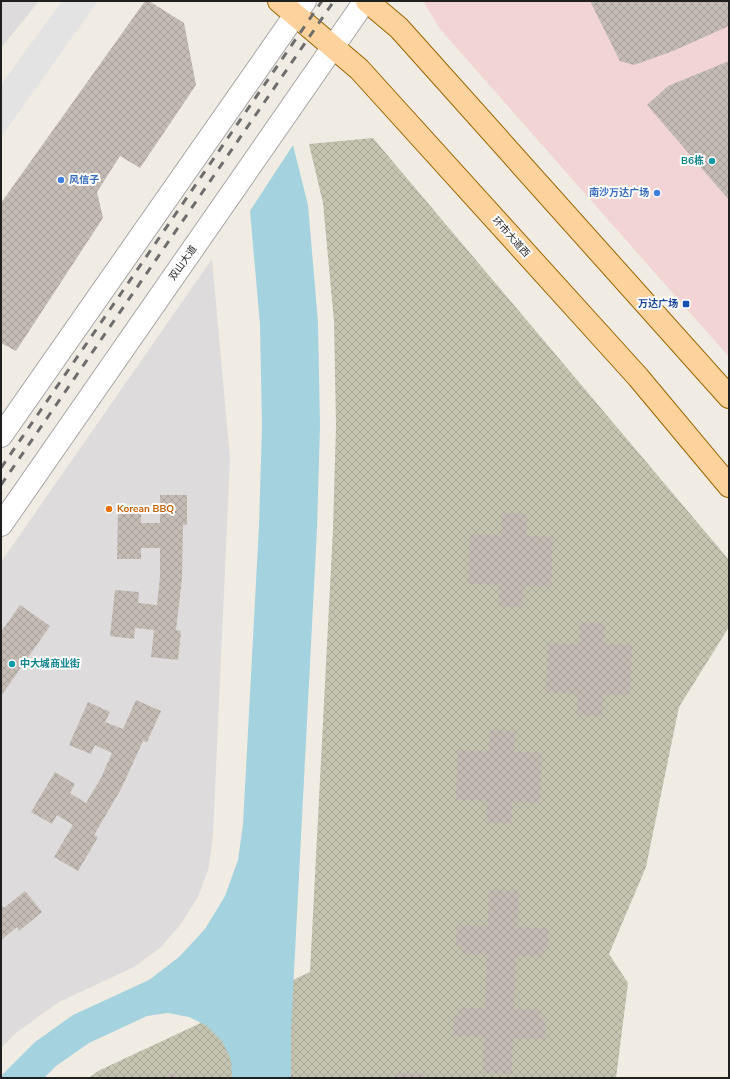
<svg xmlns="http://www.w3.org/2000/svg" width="730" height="1079" font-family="'Nunito Sans','Noto Sans SC',sans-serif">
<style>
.residential{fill:#dddbdb}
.commercial{fill:#f1d4d3}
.construction{fill:url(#construction-cross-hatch)}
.parking{fill:#e3e3e3}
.water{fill:#a4d2de}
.building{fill:url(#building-cross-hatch)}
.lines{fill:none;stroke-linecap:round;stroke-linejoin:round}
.tertiary-casing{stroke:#a6a6a6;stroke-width:24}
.primary-casing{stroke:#996500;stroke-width:24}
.tertiary{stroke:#fff;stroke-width:22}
.primary{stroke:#fed29c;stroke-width:22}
.rail{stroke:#6d6d6d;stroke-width:3;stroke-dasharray:8 8;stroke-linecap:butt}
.culture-dot{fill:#0f9aa8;stroke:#fff;stroke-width:1.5}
.shop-dot{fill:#3f7fe0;stroke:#fff;stroke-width:1.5}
.transit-dot{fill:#1a4fb4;stroke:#fff;stroke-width:1.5}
.food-dot{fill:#e8710a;stroke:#fff;stroke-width:1.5}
.labels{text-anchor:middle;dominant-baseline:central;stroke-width:4;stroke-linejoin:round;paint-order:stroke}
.culture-label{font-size:10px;font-weight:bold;fill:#0d838f;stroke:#fff;text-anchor:end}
.shop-label{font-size:10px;font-weight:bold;fill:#366cbe;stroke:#fff;text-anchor:start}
.street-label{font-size:10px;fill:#1f1f1f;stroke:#fff}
.transit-label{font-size:10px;font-weight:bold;fill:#164399;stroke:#fff;text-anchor:end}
.food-label{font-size:10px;font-weight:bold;fill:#c56008;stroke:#fff;text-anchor:start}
</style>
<defs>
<pattern id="construction-cross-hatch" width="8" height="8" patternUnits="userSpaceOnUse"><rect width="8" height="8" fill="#c4c4b0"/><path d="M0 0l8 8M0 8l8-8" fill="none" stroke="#a8a897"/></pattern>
<pattern id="building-cross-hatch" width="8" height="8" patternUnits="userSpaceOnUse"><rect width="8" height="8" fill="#c4bbb4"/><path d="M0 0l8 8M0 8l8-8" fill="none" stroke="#a8a09a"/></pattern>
</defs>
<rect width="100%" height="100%" fill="#f0ece4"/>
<g class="residential">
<path d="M1,1h38l-38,47z"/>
<path d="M212,259l18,200 -17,376 -4,32 -11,30 -17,27 -21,24 -26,19 -75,35 -42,30 -16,16v-486z"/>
</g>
<path class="commercial" d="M423,1h306v356l-289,-328z"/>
<path class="construction" d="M373,138l356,422v67l-50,80 -33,160 -37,87 19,29 -12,95h-527l9,-7 212,-99 23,-443 3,-103 -2,-105 -11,-118 -14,-59z"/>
<path class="parking" d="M62,1h36l-97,136v-52z"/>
<path class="water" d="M293,145l15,60 10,117 2,104 -3,103 -26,501v48h-59l-1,-18 -9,-19 -15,-15 -18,-9 -21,-4 -21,3 -58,27 -33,23 -12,12h-43l2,-4 32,-32 38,-27 76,-35 30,-23 26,-28 20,-33 13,-36 5,-36 16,-298 3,-100 -2,-101 -10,-114z"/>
<g class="building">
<path d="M145,1h4l35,22 12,62 -56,83 -20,-12 -23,36 6,26 -87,133 -15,-8v-140z"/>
<path d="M590,1h139v25l-56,25 -39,14 -14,-4z"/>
<path d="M729,61v139l-82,-95 21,-19z"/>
<path d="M160,495h27v30h-4l-1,53 -6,52 5,1 -3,29 -27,-3 3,-27 -19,-2 -1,11 -24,-3 5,-46 24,2 -1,11 19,2 3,-28v-29h-19v11h-24l1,-47h23v11h19z"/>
<path d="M502,514h25l-1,22 27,1 -2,50 -27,-1 -1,21 -24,-1v-21l-31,-1 2,-50 31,1z"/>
<path d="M20,605l30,21 -49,70v-64z"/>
<path d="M580,622l25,1 -1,21 28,1 -2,50 -27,-1 -1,22 -25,-1 1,-21 -32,-2 2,-49 32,1z"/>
<path d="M136,700l25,11 -14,31 -4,-1 -22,48 -27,46 4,2 -20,34 -24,-14 19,-32 -16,-10 -5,9 -21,-12 24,-40 20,12 -5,9 16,10 15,-25 11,-25 -17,-8 -4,9 -22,-9 19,-43 22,10 -5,10 18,7z"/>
<path d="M490,730l25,1 -1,21 28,1 -2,50 -28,-1 -1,21 -24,-1v-21l-31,-1 2,-50 31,1z"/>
<path d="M489,890l30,1 -2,36 31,1v21h-5l-1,8 -26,-1 -2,53 26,1v8h5v21l-32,-1 -1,36 -29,-1 1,-36 -31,-1 1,-21h5v-8l26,1 2,-53 -25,-1v-8h-6l1,-21 31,1z"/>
<path d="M25,891l17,21 -23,19 -2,-4 -16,13v-35l3,3z"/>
<path d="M176,1073l1,5h-17z"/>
<path d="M396,1073l29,1v4h-29z"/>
</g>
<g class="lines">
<defs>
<g id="tertiary">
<path d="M1,436l304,-435"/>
<path d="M1,525l364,-524"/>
</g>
<g id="primary">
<path d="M279,1l80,68 279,308 91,109"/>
<path d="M367,1l32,27 330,369"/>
</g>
</defs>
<use href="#tertiary" class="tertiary-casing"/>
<use href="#primary" class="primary-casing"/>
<use href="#tertiary" class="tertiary"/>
<use href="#primary" class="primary"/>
<g class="rail">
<path d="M1,468l321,-467"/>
<path d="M1,485l333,-484"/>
</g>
</g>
<g class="culture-dot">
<circle cx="712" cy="161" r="4"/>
<circle cx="12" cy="664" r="4"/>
</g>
<g class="shop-dot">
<circle cx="61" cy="180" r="4"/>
<circle cx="657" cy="193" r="4"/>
</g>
<rect class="transit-dot" x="682" y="300" width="8" height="8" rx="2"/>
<circle class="food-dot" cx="109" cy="509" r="4"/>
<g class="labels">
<g class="culture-label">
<text x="704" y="161">B6栋</text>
<text x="20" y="664" text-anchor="start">中大城商业街</text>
</g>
<g class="shop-label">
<text x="69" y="180">风信子</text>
<text x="649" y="193" text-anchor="end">南沙万达广场</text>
</g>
<g class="street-label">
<text transform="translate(511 237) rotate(48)">环市大道西</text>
<text transform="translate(183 263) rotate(-55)">双山大道</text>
</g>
<g class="transit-label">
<text x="678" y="304">万达广场</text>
</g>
<g class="food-label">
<text x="117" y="509">Korean BBQ</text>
</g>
</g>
<rect width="730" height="1079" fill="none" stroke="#1f1f1f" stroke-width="4"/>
</svg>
